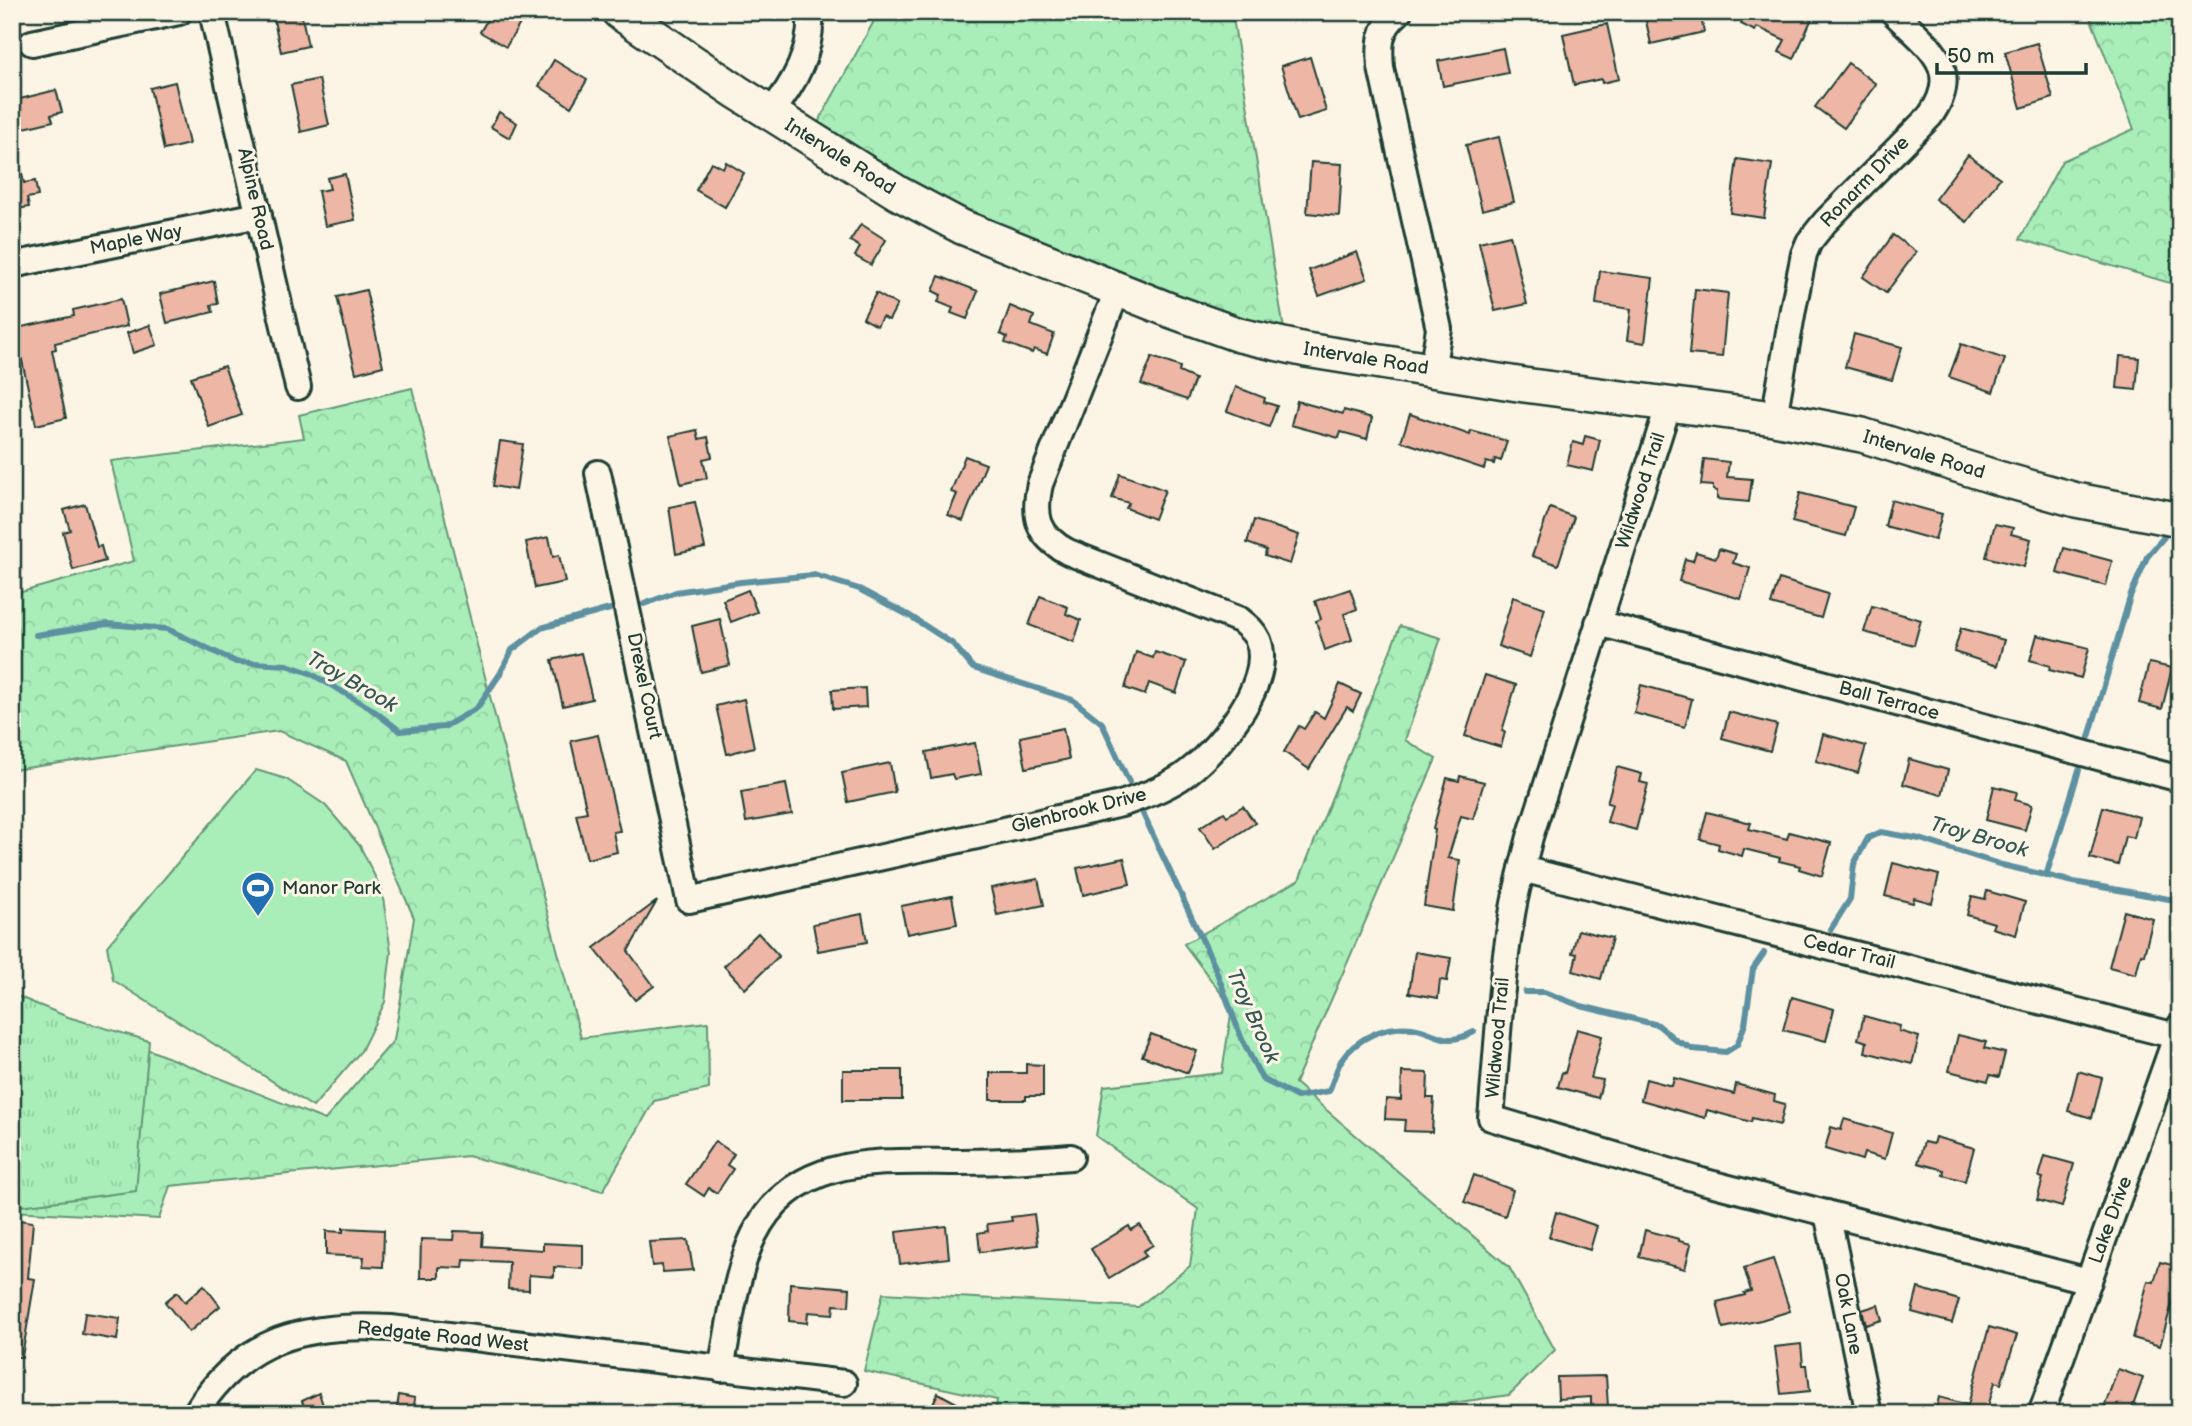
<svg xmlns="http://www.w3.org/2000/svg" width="2192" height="1426" font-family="'Balsamiq Sans',sans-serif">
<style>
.forest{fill:url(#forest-crowns);stroke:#649676;stroke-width:2}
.park{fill:url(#park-tufts);stroke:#649676;stroke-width:2}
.pitch{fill:#a9eeb9;stroke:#649676;stroke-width:2}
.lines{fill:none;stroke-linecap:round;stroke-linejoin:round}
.stream{stroke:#5d90a0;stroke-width:6}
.building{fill:#eeb6a4;stroke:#1f3d34;stroke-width:2}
.street-casing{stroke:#1f3d34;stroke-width:30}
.secondary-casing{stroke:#1f3d34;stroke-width:38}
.street{stroke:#fcf5e5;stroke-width:24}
.secondary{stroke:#fcf5e5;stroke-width:33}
.labels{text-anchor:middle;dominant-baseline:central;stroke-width:6;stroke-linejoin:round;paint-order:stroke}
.street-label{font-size:19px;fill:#1f3d34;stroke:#fcf5e5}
.poi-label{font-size:19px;fill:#1f3d34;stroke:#fcf5e5;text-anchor:start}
.water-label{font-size:21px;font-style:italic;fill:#345958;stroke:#fcf5e5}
</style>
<defs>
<pattern id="forest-crowns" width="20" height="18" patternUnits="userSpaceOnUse" patternTransform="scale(1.75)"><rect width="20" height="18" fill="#a9eeb9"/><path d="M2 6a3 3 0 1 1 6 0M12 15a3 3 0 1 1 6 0" fill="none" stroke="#91cda0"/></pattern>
<pattern id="park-tufts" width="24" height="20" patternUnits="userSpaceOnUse" patternTransform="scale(1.75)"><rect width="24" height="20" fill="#a9eeb9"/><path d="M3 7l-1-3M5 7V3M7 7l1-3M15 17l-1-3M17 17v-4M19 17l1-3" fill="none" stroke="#91cda0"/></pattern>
</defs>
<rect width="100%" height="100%" fill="#fcf5e5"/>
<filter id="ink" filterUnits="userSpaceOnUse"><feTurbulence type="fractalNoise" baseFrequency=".0143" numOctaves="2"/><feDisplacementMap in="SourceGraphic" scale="14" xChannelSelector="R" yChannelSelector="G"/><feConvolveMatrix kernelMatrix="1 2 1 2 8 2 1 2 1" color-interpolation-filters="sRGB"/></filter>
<g filter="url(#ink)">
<g class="forest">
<path d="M879,12h353l55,336 -479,-207z"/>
<path d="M2088,12h92v274l-160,-47 42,-78 72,-32z"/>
<path d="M412,388l87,344 82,306 127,-16 1,67 -55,12 -51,90 -135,-35 -298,30 -11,33 -147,-8v-208l42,9 271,108 69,-80 20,-122 -68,-157 -67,-30 -267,39v-211l6,34 116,-32 -23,-100 193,-23 -5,-23z"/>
<path d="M1400,626l41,12 -36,102 31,19 -141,324 214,184 46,83 -46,45 -135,19h-165l-5,-8 -84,1 -1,7h-124l2,-14 -133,-29 19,-78 255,14 52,-41 8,-57 -102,-73 8,-50 118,-13 10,-65 -48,-64 115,-64z"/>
</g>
<path class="park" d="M12,994l56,23 81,24 -13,150 -124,16z"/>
<path class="pitch" d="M256,770l30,9 39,26 35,41 22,45 9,61 -6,50 -24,49 -48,56 -200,-127 -6,-34z"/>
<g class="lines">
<g class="stream">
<path d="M644,604l32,-12 65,-10 73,-7 45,14 51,27 43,28 20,24 100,32 29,23 27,59"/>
<path d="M36,635l71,-11 60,5 69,33 51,3 23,8 60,35 30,23 44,-4 33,-19 23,-34 12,-24 29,-22 69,-19"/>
<path d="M2089,737l41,-140 17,-40 17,-20"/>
<path d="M1143,814l71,151 27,72 21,42 35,18 32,-6c4,-9 7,-21 12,-30 15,-23 44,-36 71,-33 27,4 31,20 62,4"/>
<path d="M2046,876l33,-106"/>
<path d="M1831,929l19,-30 4,-35 14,-26 13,-6 39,7 82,26 72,17 106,19"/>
<path d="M1525,992h19l37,14 77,19 19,16 16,8 33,3 11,-7 8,-21 8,-55 11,-16"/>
</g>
</g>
<g class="building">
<path d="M272,12h29l7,34 -27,6z"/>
<path d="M492,12h35l-21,35 -26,-15z"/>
<path d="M1644,12h56l4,20 -53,12z"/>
<path d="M1724,12h80l9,4 -19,43 -15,-7 6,-12 -28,-13 -2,4 -14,-7 1,-3z"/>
<path d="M1607,24l12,55 -17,4 -1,-4 -27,6 -11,-51z"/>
<path d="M2037,43l16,55 -32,10 -16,-56z"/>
<path d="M1503,48l5,25 -65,13 -5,-25z"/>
<path d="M1310,57l16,54 -28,9 -17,-54z"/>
<path d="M554,60l33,20 -16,27 -32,-21z"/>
<path d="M1848,63l28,21 -32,44 -29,-21z"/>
<path d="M319,79l10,46 -28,7 -10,-47z"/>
<path d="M175,82l14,62 -25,6 -14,-62z"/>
<path d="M56,90l6,22 -11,3 2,6 -41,10v-30z"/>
<path d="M499,112l18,11 -7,15 -19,-11z"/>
<path d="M1499,137l15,65 -32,8 -16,-65z"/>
<path d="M1968,155l32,23 -33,44 -32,-23z"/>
<path d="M1737,159l35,5 -8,54 -34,-5z"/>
<path d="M19,160l5,23 11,-2 3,15 -11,2 2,9 -17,3v-49z"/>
<path d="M711,162l12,6 3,-6 18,11 -19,34 -29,-17z"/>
<path d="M1311,162l31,2 -3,52 -32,-3z"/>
<path d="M345,174l10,46 -30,6 -7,-35 12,-2 -3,-11z"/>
<path d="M861,224l25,16 -15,25 -16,-9 5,-9 -10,-6z"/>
<path d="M1510,235l17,69 -32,7 -16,-69z"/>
<path d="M1893,235l23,17 -30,41 -23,-16z"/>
<path d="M1357,252l10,27 -48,17 -10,-26z"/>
<path d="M1600,271l53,7 -8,65 -18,-3 4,-31 -35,-5z"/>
<path d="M939,276l39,15 -11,28 -16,-6 2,-5 -15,-6 3,-7 -8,-4z"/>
<path d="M214,281l4,23 -7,1 2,7 -46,11 -7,-29z"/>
<path d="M1695,289l33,4 -6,64 -33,-3z"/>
<path d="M366,290l17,76 -27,7 -19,-76z"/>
<path d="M876,293l21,12 -8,15 -7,-3 -5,9 -14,-8z"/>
<path d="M121,299l6,27 -72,17 1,6 -4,1 14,68 -30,7 -15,-69 -9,2v-29l62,-13 -1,-6z"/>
<path d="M1010,306l24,10 -3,9 23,9 -7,20 -13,-5 -2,4 -27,-10 2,-6 -7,-3z"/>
<path d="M150,325l7,20 -24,8 -6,-20z"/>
<path d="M1854,334l48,13 -10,33 -47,-13z"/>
<path d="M1961,344l44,15 -12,33 -44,-15z"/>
<path d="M2120,356l19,2 -3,32 -19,-2z"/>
<path d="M1152,357l28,10 -1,5 16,7 -8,21 -46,-16z"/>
<path d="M224,366l18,49 -33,12 -18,-50z"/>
<path d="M1236,387l29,11 -1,4 13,4 -8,21 -42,-16z"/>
<path d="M1297,401l46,13 1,-4 28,8 -5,21 -26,-7 -2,6 -48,-13z"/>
<path d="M1410,414l60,21 1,-4 36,10 -6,20 -6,-2 -1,5 -8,-2 -2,7 -83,-28z"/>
<path d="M697,430l2,9 9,-2 4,20 -9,2 4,19 -26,6 -11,-48z"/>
<path d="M1585,436l15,4 -7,31 -26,-6 6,-23 10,3z"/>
<path d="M500,441l23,3 -7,46 -23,-4z"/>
<path d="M965,456l21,8 -23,57 -15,-6 9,-21 -6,-2z"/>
<path d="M1704,459l25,3 -2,15 25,2 -3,23 -32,-3v-8l-4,-1v-4l-12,-1z"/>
<path d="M1120,474l45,16 -11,29 -28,-11 3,-5 -17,-5z"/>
<path d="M1800,493l54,14 -8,29 -54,-14z"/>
<path d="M1891,500l51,14 -7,26 -50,-14z"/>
<path d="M695,502l10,46 -29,6 -7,-47z"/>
<path d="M85,504l12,43 4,-1 4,15 -32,9 -10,-38 7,-2 -6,-20z"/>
<path d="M1550,508l24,9 -16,48 -26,-9z"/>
<path d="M1254,520l45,15 -9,29 -25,-8 1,-6 -19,-7z"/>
<path d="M1995,524l18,4 -2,6 20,5 -7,28 -38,-10z"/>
<path d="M549,537l4,20 6,-2 6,27 -30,6 -9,-46z"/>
<path d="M2064,548l48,13 -6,25 -49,-13z"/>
<path d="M1719,549l17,5 -3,9 17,5 -9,31 -62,-18 6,-22 8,2 3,-9 20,6z"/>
<path d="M1779,579l49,15 -7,24 -50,-14z"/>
<path d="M1350,589l7,20 -13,5 8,26 -27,10 -9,-29 5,-2 -6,-18z"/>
<path d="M748,590l9,22 -26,10 -8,-22z"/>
<path d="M1040,596l28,11 -2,7 15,6 -7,22 -45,-17z"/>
<path d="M1513,597l32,11 -15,49 -32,-11z"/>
<path d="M1872,606l49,14 -7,25 -50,-13z"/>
<path d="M720,619l10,46 -29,7 -9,-46z"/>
<path d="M1961,628l43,12 -7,26 -43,-14z"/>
<path d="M2037,635l52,13 -8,30 -32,-8 1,-4 -20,-6z"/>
<path d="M1136,652l17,6 2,-6 31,10 -10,31 -27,-10 -4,12 -20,-7z"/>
<path d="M581,653l11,46 -29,7 -11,-46z"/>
<path d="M2149,663l23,5 -10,41 -23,-6z"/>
<path d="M1485,675l31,10 -14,46 3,1 -4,15 -36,-11z"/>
<path d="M1340,684l21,10 -8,17 -6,-4 -38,62 -25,-17 15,-26 5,3 11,-17 9,6z"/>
<path d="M1641,685l51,14 -7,28 -51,-14z"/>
<path d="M865,688l1,19 -33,2 -1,-19z"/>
<path d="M744,699l10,48 -27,7 -11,-48z"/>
<path d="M1729,712l48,13 -7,26 -48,-13z"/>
<path d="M1063,728l6,31 -43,9 -6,-31z"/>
<path d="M1823,734l43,12 -8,27 -42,-12z"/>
<path d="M598,735l22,96 -7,1 4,20 -30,7 -11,-45 11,-2 -16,-71z"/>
<path d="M975,743l6,31 -27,5 -2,-5 -21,4 -5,-26z"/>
<path d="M1909,759l39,11 -6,25 -39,-11z"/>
<path d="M890,763l5,29 -47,10 -6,-29z"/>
<path d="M1617,767l25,7 -2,8 8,2 -12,46 -29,-8 5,-18 -5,-1z"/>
<path d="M1460,776l24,6 -11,37 -12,-3 -13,42 12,2 -7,51 -29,-5 11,-76 -2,-1 14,-51 12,3z"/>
<path d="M786,784l6,30 -46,8 -5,-30z"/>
<path d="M1994,786l23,6 -2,8 17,5 -7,25 -39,-10z"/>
<path d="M1243,806l12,17 -40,26 -15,-22 24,-15 3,4z"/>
<path d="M2103,807l36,10 -5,21 -9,-2 -7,29 -28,-7z"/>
<path d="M1707,812l44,11 -2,6 38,10 2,-7 42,11 -9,33 -23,-7 1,-3 -21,-5 1,-3 -36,-9 -2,7 -24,-7 1,-5 -19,-5z"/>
<path d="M1124,858l6,26 -47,11 -6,-27z"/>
<path d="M1893,863l46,12 -7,28 -18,-5 -1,5 -28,-7z"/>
<path d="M1038,879l6,26 -47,10 -6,-27z"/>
<path d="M1987,891l38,11 -9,33 -24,-7 2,-5 -27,-8 5,-19 13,3z"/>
<path d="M952,896l5,28 -50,10 -6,-28z"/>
<path d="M657,901l-29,50 26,35 -19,14 -41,-52z"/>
<path d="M2124,911l29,8 -9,36 -3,-1 -5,20 -27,-7z"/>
<path d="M862,914l5,28 -49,9 -5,-27z"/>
<path d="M1578,930l34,8 -11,41 -28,-8 4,-17 -5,-1z"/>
<path d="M758,933l21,23 -34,33 -21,-23z"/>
<path d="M1415,952l36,6 -4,23 -7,-1 -2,18 -29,-5z"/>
<path d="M1792,997l42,12 -8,32 -43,-11z"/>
<path d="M1864,1016l36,10 -1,5 20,6 -7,27 -47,-12 2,-10 -9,-3z"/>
<path d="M1577,1029l25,7 -11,42 12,2 -5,18 -40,-11 4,-15 3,1z"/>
<path d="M1151,1034l46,17 -9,22 -46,-17z"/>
<path d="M1958,1035l28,7 -2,6 21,5 -6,24 -9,-2 -2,6 -39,-10z"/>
<path d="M1026,1064l17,1v31h-17v4h-36v-27h36z"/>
<rect x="843" y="1070" width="59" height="30"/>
<path d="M2078,1071l24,7 -10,40 -24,-7z"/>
<path d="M1402,1072l26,1 -1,25h7l-2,34 -28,-1 1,-11 -20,-1 1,-20 15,1z"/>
<path d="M1674,1078l60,16 2,-10 39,11 -1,6 11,3 -5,21 -28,-7 -1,4 -44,-12 -2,8 -64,-18 5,-21 26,7z"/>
<path d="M1844,1119l48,14 -7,26 -21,-6 -2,7 -37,-11 6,-22 10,3z"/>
<path d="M1935,1137l39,11 -9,33 -22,-6 1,-5 -26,-7 6,-21 9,2z"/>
<path d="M715,1141l19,13 -7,11 6,4 -16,24 -8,-5 -5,8 -18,-12z"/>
<path d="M2045,1156l29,8 -12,43 -25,-7 6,-22 -4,-1z"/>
<path d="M1474,1175l39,15 -8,26 -41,-14z"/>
<path d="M1556,1212l41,14 -7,24 -41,-13z"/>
<path d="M1034,1214l4,31 -58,7 -2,-19 10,-2 -1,-7 25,-3 -1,-4z"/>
<path d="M12,1219l21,3 -5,56 7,1 -13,78h-10z"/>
<path d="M1140,1225l13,20 -10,6 3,5 -37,22 -18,-29 38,-23 2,4z"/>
<path d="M946,1226l3,32 -49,6 -4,-32z"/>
<path d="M343,1228l41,2 -1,37 -20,-1 1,-9 -38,-2v-24l17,1z"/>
<path d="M1645,1230l34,9v2l12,3 -6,25 -46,-12z"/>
<path d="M454,1231l29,1 -1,14 61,4v-7l40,2v24l-29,-2v10l-25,-2v15l-21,-1 1,-27 -45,-2 -1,8 -24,-1v11h-19l1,-39 32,1z"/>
<path d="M688,1240l5,30 -30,2 -1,-7 -10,1 -3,-24z"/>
<path d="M1773,1259l17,52 -29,9 -38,8 -6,-26 28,-7 -1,-2 7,-2 -7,-23z"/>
<path d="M2160,1262l20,5v8l-20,71 -27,-8 15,-57 6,1z"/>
<path d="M790,1283l60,5 -1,18 -15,-1 -1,9 -25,-2 -1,11 -18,-2z"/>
<path d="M204,1285l16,21 -31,26 -24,-30 12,-10 8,10z"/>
<path d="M1918,1288l41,12 -7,23 -40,-11z"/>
<path d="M1878,1305l4,15 -16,5 -4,-15z"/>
<path d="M85,1313l35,5 -3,22 -35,-6z"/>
<path d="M1989,1327l28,8 -16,49 -6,-2 -9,32h-51l4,-17 29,8z"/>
<path d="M1801,1344l2,21h4l3,26 -29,3 -6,-47z"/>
<path d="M2118,1369l25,9 -13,36h-18l-9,-4z"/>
<path d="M1606,1376l2,31 -17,1v-11l-33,2 -1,-22z"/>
<path d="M319,1393l5,15 -17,6 -5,-13z"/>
<path d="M938,1393l39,21h-35l-11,-6z"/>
<path d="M399,1395l16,3 -2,16h-17z"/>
</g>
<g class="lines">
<defs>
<g id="street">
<path d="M212,12l86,375"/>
<path d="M1399,12c-20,17 -20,32 -18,56l58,261 -7,41"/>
<path d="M32,43l147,-31"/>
<path d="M770,113c24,-28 43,-62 40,-101"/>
<path d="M12,265l247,-50"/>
<path d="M1669,404l-139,433c-7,28 -15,56 -19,84 -11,65 -14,131 -20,197l211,63 387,100"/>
<path d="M1774,418l19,-109 11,-55 5,-12 16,-20 105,-106c35,-49 -4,-71 -37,-104"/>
<path d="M598,473l91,427 432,-96c20,-7 40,-14 59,-26 34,-22 95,-95 78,-138 -4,-9 -11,-14 -18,-20l-172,-68c-31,-16 -35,-36 -28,-68l78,-195"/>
<path d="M1598,623l582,156"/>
<path d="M1522,869l654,167"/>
<path d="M1827,1213l42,201"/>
<path d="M721,1369c8,-40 15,-98 33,-134 41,-83 128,-73 206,-73 37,0 74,-2 111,-5"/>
<path d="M195,1414c46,-77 112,-91 196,-86l453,55"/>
<path d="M2041,1414l139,-388"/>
</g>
<path id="secondary" d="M619,12l118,80 161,101 64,34 210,84 67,24 67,15 218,35 250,33 88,17 139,44 75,21 104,20"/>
</defs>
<use href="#street" class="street-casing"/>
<use href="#secondary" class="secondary-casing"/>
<use href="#street" class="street"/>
<use href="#secondary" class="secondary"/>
</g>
</g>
<defs>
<symbol id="stadium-pin" viewBox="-11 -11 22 30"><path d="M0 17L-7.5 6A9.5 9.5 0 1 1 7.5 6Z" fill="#1f6fb2" stroke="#fcf5e5"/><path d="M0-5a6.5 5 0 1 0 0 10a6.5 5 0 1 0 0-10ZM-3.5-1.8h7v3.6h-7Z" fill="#fff"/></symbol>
</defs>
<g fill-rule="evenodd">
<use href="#stadium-pin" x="239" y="869" width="38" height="52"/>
</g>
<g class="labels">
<g class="street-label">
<text transform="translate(840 157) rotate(32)">Intervale Road</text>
<text transform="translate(1865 182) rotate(-46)">Ronarm Drive</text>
<text transform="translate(255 199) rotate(77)">Alpine Road</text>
<text transform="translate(136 240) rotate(-11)">Maple Way</text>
<text transform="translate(1366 359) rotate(9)">Intervale Road</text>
<text transform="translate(1924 455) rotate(17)">Intervale Road</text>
<text transform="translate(1641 491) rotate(-72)">Wildwood Trail</text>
<text transform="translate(644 686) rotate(78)">Drexel Court</text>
<text transform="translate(1889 701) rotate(15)">Ball Terrace</text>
<text transform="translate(1079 811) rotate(-14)">Glenbrook Drive</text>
<text transform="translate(1849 952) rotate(14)">Cedar Trail</text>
<text transform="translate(1498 1038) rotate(-85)">Wildwood Trail</text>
<text transform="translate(2111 1220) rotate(-70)">Lake Drive</text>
<text transform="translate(1848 1314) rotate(79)">Oak Lane</text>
<text transform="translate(443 1337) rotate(6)">Redgate Road West</text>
</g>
<g class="poi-label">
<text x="282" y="888">Manor Park</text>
</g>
<g class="water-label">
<text transform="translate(352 682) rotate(30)">Troy Brook</text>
<text transform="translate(1979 837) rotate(16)">Troy Brook</text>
<text transform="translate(1253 1016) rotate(66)">Troy Brook</text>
</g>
</g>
<rect width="2192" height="1426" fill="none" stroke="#fcf5e5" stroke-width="42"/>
<rect x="21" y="21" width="2150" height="1384" fill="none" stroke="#1f3d34" stroke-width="2.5" filter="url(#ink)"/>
<path d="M1937 63v10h149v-10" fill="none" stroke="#1f3d34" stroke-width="3.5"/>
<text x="1947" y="63" font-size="21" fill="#1f3d34" stroke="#fcf5e5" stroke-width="5" paint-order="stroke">50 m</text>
</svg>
